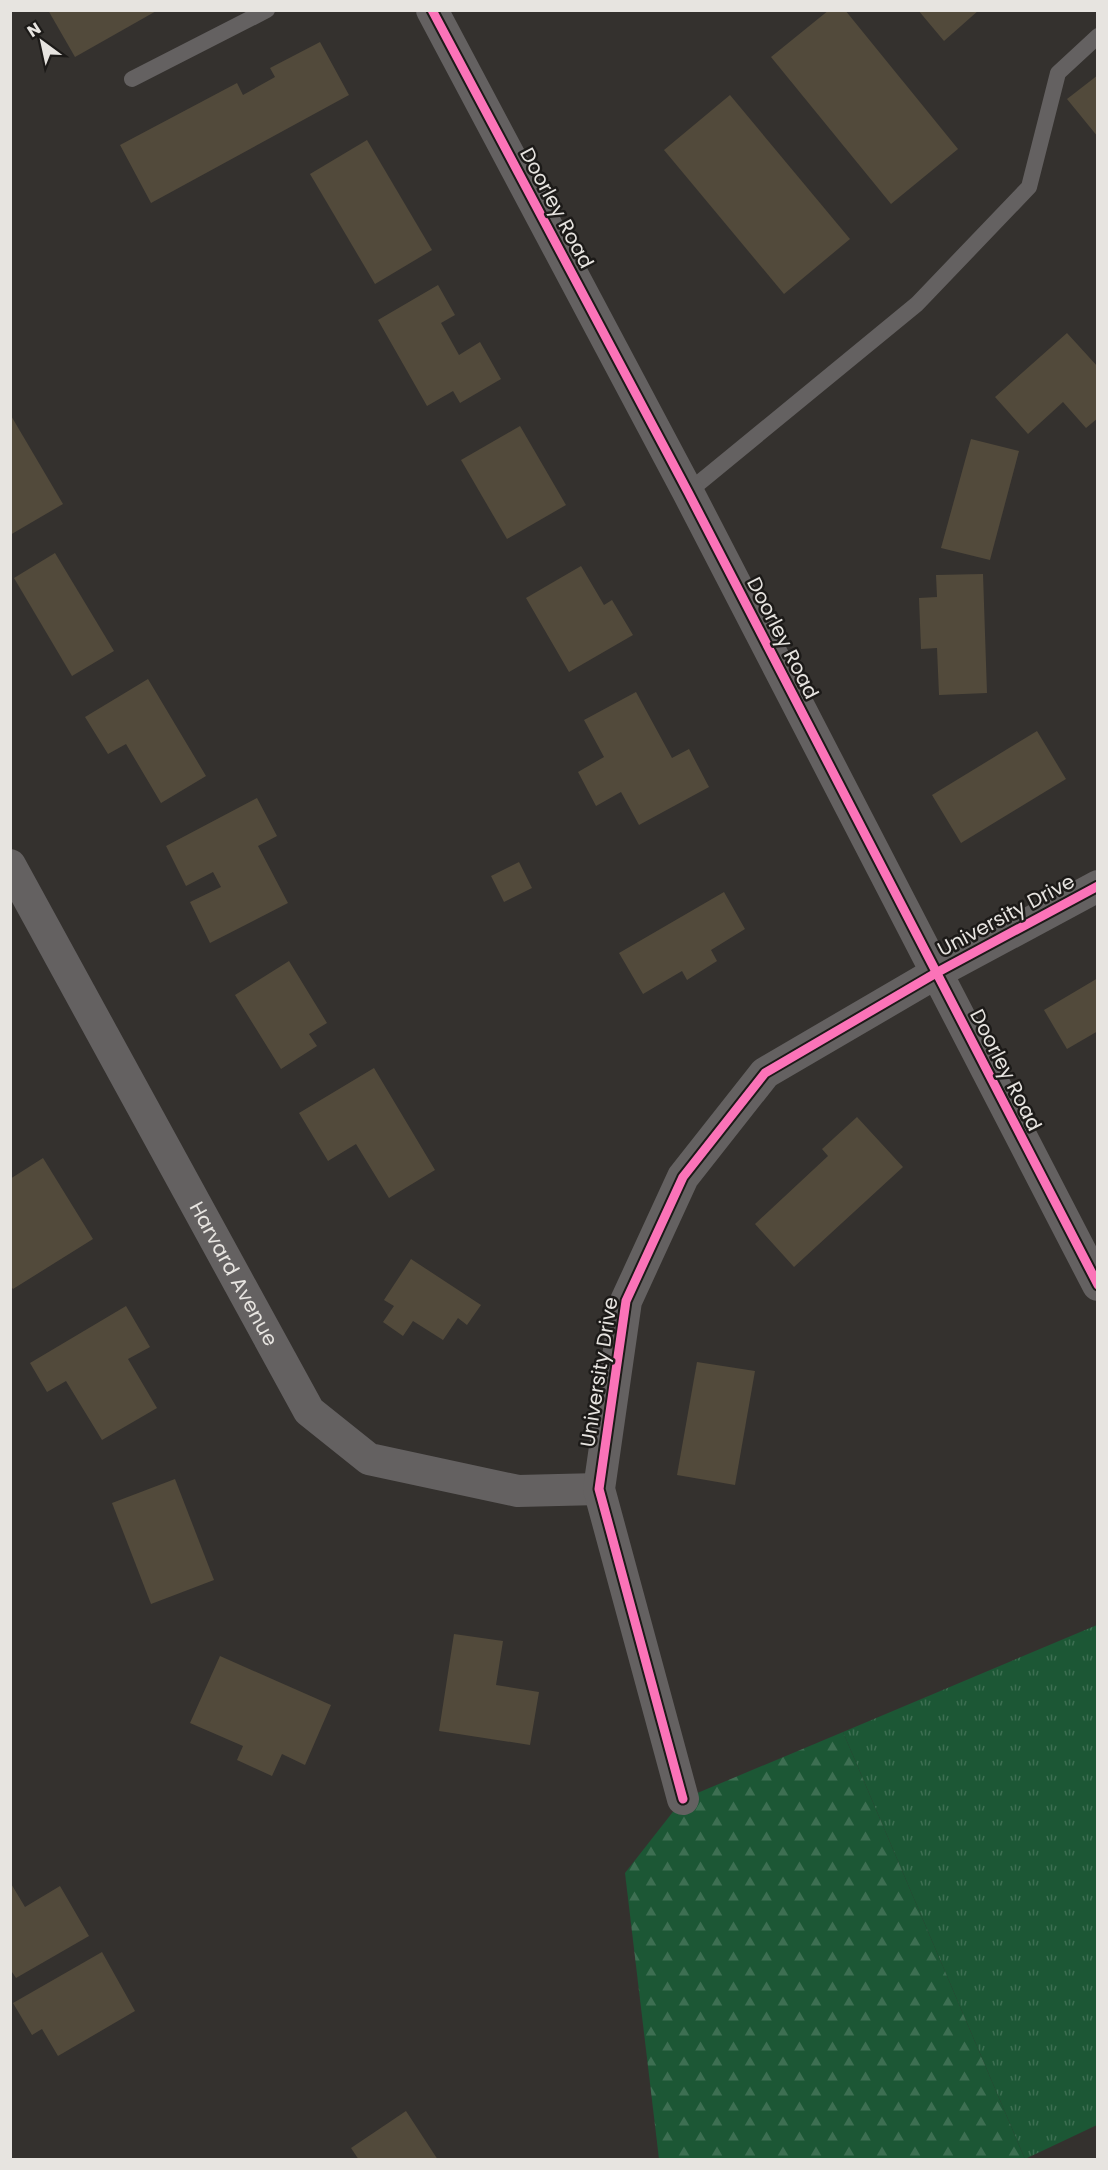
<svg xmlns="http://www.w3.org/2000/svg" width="1108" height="2170" font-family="Poppins,sans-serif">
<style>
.grass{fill:url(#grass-tufts)}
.forest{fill:url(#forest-firs)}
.building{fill:#524a3b}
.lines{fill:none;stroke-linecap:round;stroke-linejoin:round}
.lane{stroke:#646161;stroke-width:16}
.street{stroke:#646161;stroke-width:32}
.cycleway-casing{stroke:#1c1a18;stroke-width:13}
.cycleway{stroke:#fb73b8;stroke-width:9}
.labels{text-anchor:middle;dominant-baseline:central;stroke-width:5;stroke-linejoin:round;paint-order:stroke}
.street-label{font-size:20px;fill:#e7e4e0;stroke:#1c1a18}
</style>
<defs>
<pattern id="grass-tufts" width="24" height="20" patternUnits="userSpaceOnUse" patternTransform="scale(1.5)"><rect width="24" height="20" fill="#1c5735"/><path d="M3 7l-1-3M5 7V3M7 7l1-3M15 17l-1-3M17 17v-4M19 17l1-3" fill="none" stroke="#3d6f52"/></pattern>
<pattern id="forest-firs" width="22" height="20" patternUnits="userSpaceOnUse" patternTransform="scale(1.5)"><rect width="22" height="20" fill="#1c5735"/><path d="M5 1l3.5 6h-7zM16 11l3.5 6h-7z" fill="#3d6f52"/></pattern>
</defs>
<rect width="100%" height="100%" fill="#34312e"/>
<path class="grass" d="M1097,1625v500l-72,34 -182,-427z"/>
<path class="forest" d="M843,1732l182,427h-366l-34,-286 58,-74z"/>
<g class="building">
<path d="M48,10h110l-83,47z"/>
<path d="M829,10h16l113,139 -67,55 -120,-147z"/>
<path d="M918,10h61l-35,31z"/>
<path d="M320,42l29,53 -198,108 -31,-58 117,-62 6,12 32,-18 -5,-9z"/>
<path d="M1098,75v62l-31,-38z"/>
<path d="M730,95l120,144 -66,55 -120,-144z"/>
<path d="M367,140l65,110 -57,34 -65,-110z"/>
<path d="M438,285l17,30 -14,8 18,32 21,-13 21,37 -41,24 -7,-12 -26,15 -49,-86z"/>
<path d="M1067,333l31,34v51l-12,10 -23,-26 -35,32 -33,-37z"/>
<path d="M10,414l53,90 -53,31z"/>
<path d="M520,426l46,79 -59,34 -46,-79z"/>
<path d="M971,439l48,12 -29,109 -49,-12z"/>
<path d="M55,553l59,98 -42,25 -58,-98z"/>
<path d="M581,566l23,39 8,-5 21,35 -64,37 -43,-74z"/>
<path d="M983,574l4,119 -48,2 -2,-47 -16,1 -2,-51 18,-1 -1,-22z"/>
<path d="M148,679l58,97 -45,27 -35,-59 -18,10 -23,-37z"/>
<path d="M636,692l36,66 17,-9 20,38 -70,38 -18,-33 -25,14 -18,-34 26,-15 -20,-37z"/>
<path d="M1037,731l29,48 -105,64 -29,-48z"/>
<path d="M257,798l20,38 -19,10 30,57 -78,40 -20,-41 31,-15 -8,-15 -27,14 -20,-40z"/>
<path d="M519,862l13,26 -28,14 -13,-26z"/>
<path d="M724,892l21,37 -34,21 6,11 -30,19 -5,-9 -39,23 -24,-41z"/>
<path d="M289,961l38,62 -18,11 8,12 -36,23 -46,-74z"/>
<path d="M1098,978v53l-31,18 -23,-39z"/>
<path d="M374,1068l61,102 -46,28 -33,-54 -28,17 -29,-48z"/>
<path d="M857,1117l46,50 -109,100 -39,-43 73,-68 -6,-7z"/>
<path d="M43,1158l50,81 -80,50 -3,-4v-106z"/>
<path d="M411,1259l70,46 -14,20 -9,-7 -15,22 -30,-19 -10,15 -20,-14 11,-16 -10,-6z"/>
<path d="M126,1306l24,41 -22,12 29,49 -55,32 -36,-59 -19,11 -17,-29z"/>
<path d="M697,1362l58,9 -20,114 -58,-10z"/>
<path d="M175,1479l39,101 -63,24 -39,-101z"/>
<path d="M454,1634l49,7 -7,44 43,7 -9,53 -91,-14z"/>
<path d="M220,1656l111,49 -26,60 -23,-11 -10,22 -35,-16 6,-14 -53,-23z"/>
<path d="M10,1882l15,25 35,-21 29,50 -73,42 -6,-9z"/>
<path d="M102,1952l33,59 -77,45 -16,-27 -10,6 -19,-32z"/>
<path d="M406,2111l32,49h-79l-8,-12z"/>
</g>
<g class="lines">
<g class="lane">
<path d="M132,79l135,-69"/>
<path d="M688,492l229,-188 112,-117 29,-114 40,-37"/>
</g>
<g class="street">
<path d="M432,10l256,482 410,793"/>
<path id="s1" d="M10,865l299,546 60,48 149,32 81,-2"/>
<path d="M683,1799l-84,-310 27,-188 57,-124 82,-104 171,-100 162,-87"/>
</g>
<defs>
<g id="cycleway">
<path d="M432,10l256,482 410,793"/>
<path d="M683,1799l-84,-310 27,-188 57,-124 82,-104 171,-100 162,-87"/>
</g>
</defs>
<use href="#cycleway" class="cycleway-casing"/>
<use href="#cycleway" class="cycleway"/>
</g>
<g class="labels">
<g class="street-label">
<text transform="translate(557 208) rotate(62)">Doorley Road</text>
<text transform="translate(783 638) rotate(63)">Doorley Road</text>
<text transform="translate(1006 915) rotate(-28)">University Drive</text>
<text transform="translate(1006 1070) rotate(63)">Doorley Road</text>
<text stroke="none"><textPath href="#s1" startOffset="466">Harvard Avenue</textPath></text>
<text transform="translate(599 1372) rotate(-81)">University Drive</text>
</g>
</g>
<rect width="1108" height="2170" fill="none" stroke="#e7e4e0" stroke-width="24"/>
<g transform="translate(42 42) rotate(327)" stroke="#1c1a18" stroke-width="4.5" paint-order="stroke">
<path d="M0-4.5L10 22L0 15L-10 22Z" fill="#e7e4e0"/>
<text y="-9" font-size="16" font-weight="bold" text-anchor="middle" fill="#e7e4e0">N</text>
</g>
</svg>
